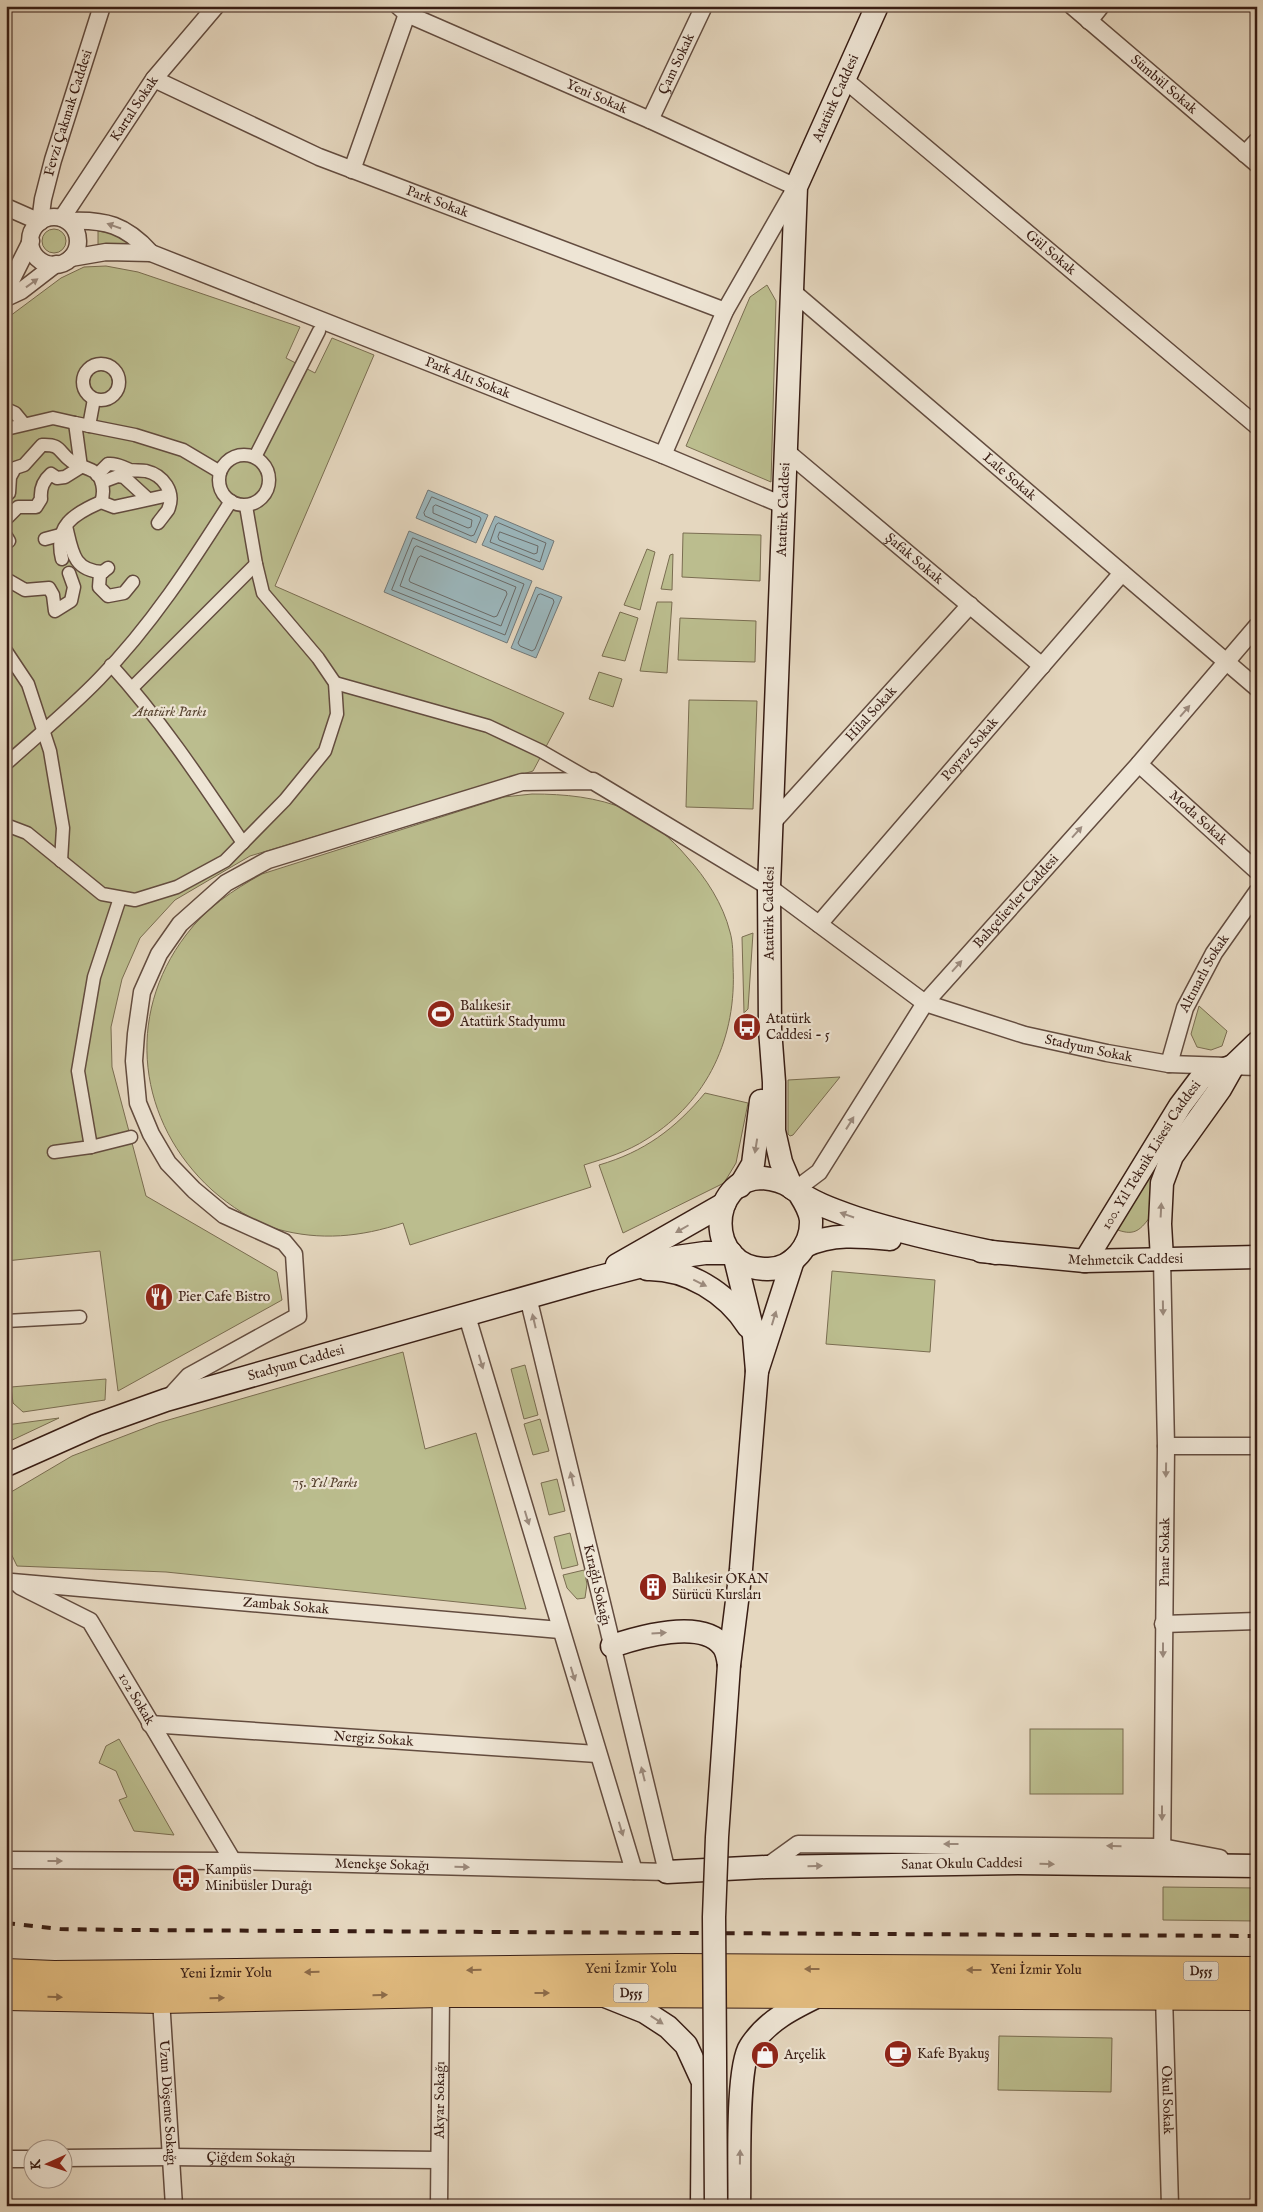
<svg xmlns="http://www.w3.org/2000/svg" width="1263" height="2212" font-family="'IM FELL English',serif">
<style>
.green{fill:#bbbd8e;stroke:#7a6d51}
.water{fill:#9bb7bd;stroke:#737979}
.lines{fill:none;stroke-linecap:round;stroke-linejoin:round}
.shore{stroke:#6a6a68;stroke-width:1}
.pedestrian-casing{stroke:#634c3f;stroke-width:15}
.minor-casing{stroke:#634c3f;stroke-width:19}
.secondary-casing{stroke:#381d14;stroke-width:25}
.trunk-casing{stroke:#381d14;stroke-width:30}
.pedestrian{stroke:#eee5d5;stroke-width:12}
.minor{stroke:#eee5d5;stroke-width:16}
.secondary{stroke:#eee5d5;stroke-width:22}
.trunk{stroke:#e2bc80;stroke-width:28}
.rail{stroke:#381d14;stroke-width:4;stroke-dasharray:9 9;stroke-linecap:butt}
.secondary-bridge-casing{stroke:#381d14;stroke-width:25;stroke-linecap:butt}
.secondary-bridge{stroke:#eee5d5;stroke-width:22}
.oneway{fill:#9c8b7e}
.oneway2{fill:#8d6c4a}
.labels{text-anchor:middle;dominant-baseline:central;stroke-width:4.5;stroke-linejoin:round;paint-order:stroke}
.shield{fill:#eee5d5;stroke:#6f594e;stroke-width:1}
.shield-label{font-size:12px;font-weight:bold;fill:#381d14}
.street-label{font-size:14px;fill:#381d14;stroke:#eee5d5}
.park-label{font-size:14px;font-style:italic;fill:#594532;stroke:#eee5d5}
.poi-label{font-size:14px;fill:#381d14;stroke:#eee5d5;text-anchor:start}
</style>
<rect width="100%" height="100%" fill="#e5d7bf"/>
<filter id="stains"><feTurbulence type="fractalNoise" baseFrequency=".004" numOctaves="4"/><feColorMatrix values="0 0 0 0 .2 0 0 0 0 .09 0 0 0 0 .02 0 0 0 .5 -.17"/></filter>
<radialGradient id="worn" r=".72"><stop offset=".6" stop-color="#630" stop-opacity="0"/><stop offset="1" stop-color="#630" stop-opacity=".3"/></radialGradient>
<g class="green">
<circle cx="54" cy="241" r="12"/>
<path d="M98,231l12,2 26,13 -38,-1z"/>
<path d="M106,266l32,6 162,55 -14,31 29,15 17,-35 42,17 -99,231 289,127 -31,58 -283,85 -75,44 -35,38 -18,41 -11,48 1,40 34,129 131,76 5,28 -164,91 -18,-140 -94,10v-942l55,-41 23,-11z"/>
<path d="M767,285l9,16 -5,181 -85,-36 64,-149z"/>
<path d="M683,533l78,2 -1,46 -78,-4z"/>
<path d="M647,549l8,3 -15,58 -16,-5z"/>
<path d="M673,554l-1,36 -11,-1 9,-34z"/>
<path d="M657,602h15l-5,71 -27,-2z"/>
<path d="M620,612l18,6 -13,43 -23,-5z"/>
<path d="M680,618l76,3 -1,41 -77,-2z"/>
<path d="M599,672l23,7 -9,28 -24,-8z"/>
<path d="M689,700l68,1 -4,108 -67,-2z"/>
<path d="M532,794c33,0 65,3 96,16 23,11 43,28 59,47 19,21 36,47 43,75 3,10 3,23 3,34 4,71 -25,135 -86,173 -20,13 -41,19 -63,26l7,22 -181,58 -7,-22c-42,14 -83,18 -126,6 -23,-7 -47,-23 -65,-39 -74,-67 -88,-174 -26,-255 20,-27 47,-45 76,-61l242,-77z"/>
<path d="M753,933l-5,76 -4,4 -2,-76z"/>
<path d="M1199,1006l28,25 -5,15 -11,4 -14,-3 -6,-13z"/>
<path d="M840,1077l-47,58 -3,1 -2,-2v-54z"/>
<path d="M1213,1078l-63,139c-11,15 -17,19 -35,12l45,-75z"/>
<path d="M705,1093l43,10 -12,60 -12,20 -101,50 -24,-68c45,-13 76,-36 106,-72z"/>
<path d="M832,1271l103,9 -5,72 -104,-8z"/>
<path d="M403,1352l22,97 51,-16 50,176 -360,-37 -149,-6 -11,-23v-48l66,-39 86,-33z"/>
<path d="M525,1365l13,50 -14,4 -13,-50z"/>
<path d="M106,1379l-1,21 -82,12 -10,-9 -2,-16z"/>
<path d="M59,1418l-53,25v-18z"/>
<path d="M540,1419l9,32 -16,4 -9,-31z"/>
<path d="M557,1479l8,32 -16,4 -8,-32z"/>
<path d="M570,1533l8,32 -16,4 -8,-32z"/>
<path d="M584,1570l3,14 -2,14 -8,1 -10,-11 -4,-13z"/>
<rect x="1030" y="1729" width="93" height="65"/>
<path d="M119,1739l55,96 -40,-4 -15,-31 8,-3 -11,-26 -17,-8 7,-17z"/>
<path d="M1163,1887l94,1v33l-94,-1z"/>
<path d="M999,2036l113,2 -1,54 -113,-2z"/>
</g>
<g class="water">
<path d="M428,490l60,25 -12,28 -60,-25z"/>
<path d="M495,516l59,25 -11,29 -61,-25z"/>
<path d="M409,531l123,50 -25,62 -123,-51z"/>
<path d="M536,587l26,10 -26,61 -25,-10z"/>
</g>
<g class="lines">
<g class="shore">
<path d="M432,497l48,20 1,2 -7,16 -3,1 -46,-20 -1,-3z"/>
<path d="M436,505l36,15 -1,7 -3,1 -35,-15v-6z"/>
<path d="M499,523l47,20 -6,19 -50,-20 6,-17z"/>
<path d="M500,532l38,14 -1,7 -3,1 -35,-14 -1,-3z"/>
<path d="M413,538l111,46 -19,51 -113,-45z"/>
<path d="M417,546l99,41 -15,39 -101,-40 14,-38z"/>
<path d="M421,556l85,35 1,3 -10,22 -3,1 -84,-35 -1,-2 9,-22z"/>
<path d="M541,594l12,5 1,3 -19,47 -3,2 -12,-5 -2,-3 20,-48z"/>
</g>
<defs>
<g id="pedestrian">
<circle cx="101" cy="382" r="18"/>
<path d="M6,409l9,4 9,11"/>
<path d="M75,423l6,44"/>
<path d="M89,426l5,-27"/>
<path d="M6,429l47,-11 22,5 60,12 48,15 37,22"/>
<circle cx="244" cy="480" r="25"/>
<path d="M255,457l64,-126"/>
<path d="M97,475l11,-11c10,-1 13,3 22,6 5,1 11,0 16,1 17,4 30,21 22,39 -3,4 -7,9 -10,13"/>
<path d="M102,482l16,-6 6,1 24,22"/>
<path d="M6,495l3,-2 1,-16 5,-9 9,-3 18,-20c20,-1 16,7 29,16 7,5 15,6 22,10 10,5 12,21 8,31 -28,12 -47,24 -39,57"/>
<path d="M101,502l13,5 55,-12"/>
<path d="M6,519l12,-12h18l5,-8c-1,-11 2,-18 10,-25l6,4 8,-1 16,-10"/>
<path d="M66,526c6,25 7,45 37,46"/>
<path d="M6,536l3,5"/>
<path d="M45,539l15,-4"/>
<path d="M108,568l-8,6 -1,13 9,9 16,-3 9,-11"/>
<path d="M6,579l19,11 24,-2 4,7 2,16 16,-10 3,-14 -5,-14"/>
<path d="M6,651l22,33 22,67 13,77 -2,33"/>
<path d="M111,665c50,55 91,117 132,178"/>
<path d="M335,683l153,43 53,25 52,30"/>
<path d="M132,688l124,-124"/>
<path d="M6,764c31,-28 64,-55 93,-85 52,-53 92,-115 132,-178"/>
<path d="M6,825l21,8 75,61 33,6 42,-13 48,-26 60,-61 40,-49 12,-37 -2,-31 -17,-25 -55,-65 -7,-29 -10,-58"/>
<path d="M91,1147l-13,-76 16,-94 26,-79"/>
<path d="M54,1152l37,-5 40,-10"/>
<path d="M6,1321l74,-4"/>
</g>
<g id="minor">
<path id="s1" d="M398,6l9,8 243,106 146,67 -71,124 -62,144"/>
<path id="s2" d="M1072,6l185,158"/>
<path d="M1089,21l12,-15"/>
<path id="s3" d="M154,79l165,78 406,154"/>
<path id="s4" d="M844,79l413,347"/>
<path id="s5" d="M650,120l54,-114"/>
<path d="M1245,154l12,-13"/>
<path d="M352,170l55,-156"/>
<path id="s6" d="M6,207l34,15 3,-23 10,-39 49,-154"/>
<circle cx="54" cy="241" r="24"/>
<path id="s7" d="M62,218l92,-139 62,-73"/>
<path d="M68,221c37,-2 58,4 83,32"/>
<path id="s8" d="M71,258l35,-6 45,1 512,202 122,51"/>
<path id="s9" d="M792,291l465,397"/>
<path d="M6,297l6,-18 19,-38"/>
<path d="M6,298l15,-7 35,-27"/>
<path id="s10" d="M787,452l255,214"/>
<path id="s11" d="M1139,764l118,107"/>
<path id="s12" d="M773,822l197,-217"/>
<path id="s13" d="M819,924l303,-351"/>
<path id="s14" d="M1169,1064l16,-56 29,-55 43,-61"/>
<path id="s15" d="M795,1190l24,-18 106,-169 214,-239 118,-138"/>
<path d="M467,1316l167,555"/>
<path id="s16" d="M168,1399l21,-23 109,-60 -4,-62 -10,-12 -60,-27 -30,-25 -26,-27 -17,-29 -13,-31 -4,-42 2,-27 6,-42 17,-38 21,-30 46,-41 42,-23 254,-78 71,-1 176,106 156,116 100,32 82,18 62,11 88,3"/>
<path d="M1166,1446h91"/>
<path id="s17" d="M12,1582l548,48"/>
<path id="s18" d="M20,1586l70,35 143,240"/>
<path d="M1163,1624l94,-3"/>
<path id="s19" d="M150,1724l447,30"/>
<path id="s20" d="M6,1860l227,1 434,11 -139,-575"/>
<path id="s21" d="M1162,1866l4,-420 -4,-187"/>
<path d="M766,1867l32,-23 364,3 58,11"/>
<path id="s22" d="M1164,1995l6,211"/>
<path id="s23" d="M161,1999l13,207"/>
<path id="s24" d="M62,2158l109,-1 268,3"/>
<path d="M6,2159h26"/>
<path id="s25" d="M439,2206l2,-213"/>
</g>
<g id="secondary">
<path d="M740,1186l13,-22 8,-63"/>
<path id="s26" d="M792,1188l-11,-26 -7,-31v-49l-4,-53 -1,-142 27,-700 81,-181"/>
<path d="M799,1193c5,8 11,17 12,27 1,25 -18,49 -43,49 -65,1 -60,-92 -5,-91 10,1 20,3 28,9 19,15 42,23 65,31 46,15 92,25 140,35"/>
<path d="M805,1246c27,-13 55,-10 85,-7"/>
<path id="s27" d="M981,1251l104,10 172,-4"/>
<path d="M735,1258l19,78 3,35 36,-111"/>
<path d="M1162,1259l-2,-35 2,-41 10,-27 48,-67 13,-23 24,-23"/>
<path id="s28" d="M1085,1261l95,-155 21,-28 32,-12"/>
<path d="M617,1265l107,-61"/>
<path d="M647,1269c40,-1 80,24 101,57"/>
<path id="s29" d="M6,1465l90,-40 70,-25 426,-121 85,-22 28,-4h26"/>
<path d="M612,1646c27,-9 90,-28 111,0 4,5 5,13 6,19"/>
<path d="M729,1665l12,-96 16,-198"/>
<path id="s30" d="M667,1872l99,-5 252,-4 239,3"/>
<path d="M605,1996l40,16 23,15 18,18 17,37 -1,124"/>
<path d="M739,2206c1,-31 -3,-138 11,-159 17,-27 45,-40 72,-53"/>
</g>
<g id="trunk">
<path id="s31" d="M6,1973l48,2 102,-1 521,-6 580,3"/>
<path d="M6,1996l155,3 280,-6h156l660,3"/>
</g>
</defs>
<use href="#pedestrian" class="pedestrian-casing"/>
<use href="#minor" class="minor-casing"/>
<use href="#secondary" class="secondary-casing"/>
<use href="#trunk" class="trunk-casing"/>
<use href="#pedestrian" class="pedestrian"/>
<use href="#minor" class="minor"/>
<use href="#secondary" class="secondary"/>
<use href="#trunk" class="trunk"/>
<path class="rail" d="M6,1923l54,6 67,1 1130,6"/>
<defs>
<path id="secondary-bridge" d="M716,2206l-2,-289 3,-80 12,-172"/>
</defs>
<use href="#secondary-bridge" class="secondary-bridge-casing"/>
<use href="#secondary-bridge" class="secondary-bridge"/>
</g>
<defs><path id="oneway-solid" d="M-6-.8H1V-3.2L6.5 0L1 3.2V.8H-6Z" transform="scale(1.25)"/></defs>
<g class="oneway">
<use href="#oneway-solid" transform="translate(114 226) rotate(-161)"/>
<use href="#oneway-solid" transform="translate(32 283) rotate(-36)"/>
<use href="#oneway-solid" transform="translate(1185 711) rotate(-49)"/>
<use href="#oneway-solid" transform="translate(1077 832) rotate(-48)"/>
<use href="#oneway-solid" transform="translate(957 966) rotate(-48)"/>
<use href="#oneway-solid" transform="translate(850 1123) rotate(-58)"/>
<use href="#oneway-solid" transform="translate(756 1146) rotate(99)"/>
<use href="#oneway-solid" transform="translate(1161 1210) rotate(-87)"/>
<use href="#oneway-solid" transform="translate(847 1215) rotate(-161)"/>
<use href="#oneway-solid" transform="translate(682 1229) rotate(150)"/>
<use href="#oneway-solid" transform="translate(700 1283) rotate(26)"/>
<use href="#oneway-solid" transform="translate(1163 1308) rotate(89)"/>
<use href="#oneway-solid" transform="translate(774 1318) rotate(-73)"/>
<use href="#oneway-solid" transform="translate(534 1321) rotate(-103)"/>
<use href="#oneway-solid" transform="translate(481 1362) rotate(73)"/>
<use href="#oneway-solid" transform="translate(1166 1470) rotate(91)"/>
<use href="#oneway-solid" transform="translate(572 1479) rotate(-103)"/>
<use href="#oneway-solid" transform="translate(527 1518) rotate(73)"/>
<use href="#oneway-solid" transform="translate(659 1633) rotate(-3)"/>
<use href="#oneway-solid" transform="translate(1163 1650) rotate(90)"/>
<use href="#oneway-solid" transform="translate(573 1674) rotate(73)"/>
<use href="#oneway-solid" transform="translate(643 1774) rotate(-104)"/>
<use href="#oneway-solid" transform="translate(1162 1813) rotate(90)"/>
<use href="#oneway-solid" transform="translate(621 1829) rotate(73)"/>
<use href="#oneway-solid" transform="translate(951 1844) rotate(-180)"/>
<use href="#oneway-solid" transform="translate(1114 1846) rotate(-179)"/>
<use href="#oneway-solid" transform="translate(55 1861)"/>
<use href="#oneway-solid" transform="translate(1047 1864) rotate(1)"/>
<use href="#oneway-solid" transform="translate(815 1866) rotate(-1)"/>
<use href="#oneway-solid" transform="translate(462 1867) rotate(1)"/>
<use href="#oneway-solid" transform="translate(657 2020) rotate(33)"/>
<use href="#oneway-solid" transform="translate(740 2157) rotate(-89)"/>
</g>
<g class="oneway2">
<use href="#oneway-solid" transform="translate(812 1969) rotate(-180)"/>
<use href="#oneway-solid" transform="translate(474 1970) rotate(179)"/>
<use href="#oneway-solid" transform="translate(974 1970) rotate(-180)"/>
<use href="#oneway-solid" transform="translate(312 1972) rotate(179)"/>
<use href="#oneway-solid" transform="translate(542 1993)"/>
<use href="#oneway-solid" transform="translate(380 1995) rotate(-1)"/>
<use href="#oneway-solid" transform="translate(55 1997) rotate(1)"/>
<use href="#oneway-solid" transform="translate(217 1998) rotate(-1)"/>
</g>
<defs>
<symbol id="stadium-disc" viewBox="-11 -11 22 22"><circle r="9.5" fill="#8f2418" stroke="#eee5d5"/><path d="M0-5a6.5 5 0 1 0 0 10a6.5 5 0 1 0 0-10ZM-3.5-1.8h7v3.6h-7Z" fill="#fff"/></symbol>
<symbol id="bus-disc" viewBox="-11 -11 22 22"><circle r="9.5" fill="#8f2418" stroke="#eee5d5"/><path d="M-5-6H5V4H4V6H2V4H-2V6H-4V4H-5ZM-3.5-4V0h7V-4ZM-3.5 1.2v1.5H-2V1.2ZM2 1.2v1.5H3.5V1.2Z" fill="#fff"/></symbol>
<symbol id="restaurant-disc" viewBox="-11 -11 22 22"><circle r="9.5" fill="#8f2418" stroke="#eee5d5"/><path d="M-5-6h1v4h1v-4h1v4h1v-4h1v5L-1.5 .5V6h-2V.5L-5-1ZM5-6V6H3V1.5H1.5Q1.5-4 5-6Z" fill="#fff"/></symbol>
<symbol id="building-disc" viewBox="-11 -11 22 22"><circle r="9.5" fill="#8f2418" stroke="#eee5d5"/><path d="M-4-6H4V6H1V3H-1V6H-4ZM-2.5-4.3h1.7v1.8h-1.7ZM.8-4.3h1.7v1.8H.8ZM-2.5-1h1.7V.8h-1.7ZM.8-1h1.7V.8H.8Z" fill="#fff"/></symbol>
<symbol id="cafe-disc" viewBox="-11 -11 22 22"><circle r="9.5" fill="#8f2418" stroke="#eee5d5"/><path d="M-5.5-4.5H6V0H3Q3 3.5 0 3.5H-2.5Q-5.5 3.5-5.5 0ZM3-3.2v2h1.7v-2ZM-6 4.5H4V6H-6Z" fill="#fff"/></symbol>
<symbol id="shop-disc" viewBox="-11 -11 22 22"><circle r="9.5" fill="#8f2418" stroke="#eee5d5"/><path d="M-5-2.5h2.3a2.7 3.5 0 0 1 5.4 0H5L5.5 6h-11ZM-1.5-2.5h3a1.5 2.3 0 0 0-3 0Z" fill="#fff"/></symbol>
</defs>
<g fill-rule="evenodd">
<use href="#stadium-disc" x="425" y="998" width="32" height="32"/>
<use href="#bus-disc" x="731" y="1011" width="32" height="32"/>
<use href="#restaurant-disc" x="143" y="1281" width="32" height="32"/>
<use href="#building-disc" x="637" y="1571" width="32" height="32"/>
<use href="#bus-disc" x="170" y="1862" width="32" height="32"/>
<use href="#cafe-disc" x="882" y="2038" width="32" height="32"/>
<use href="#shop-disc" x="749" y="2039" width="32" height="32"/>
</g>
<g class="labels">
<g class="shield">
<rect x="1183.5" y="1961.5" width="35" height="19" rx="4"/>
<rect x="613.5" y="1983.5" width="35" height="19" rx="4"/>
</g>
<g class="shield-label">
<text x="1201" y="1971">D555</text>
<text x="631" y="1993">D555</text>
</g>
<g class="street-label">
<text stroke="none"><textPath href="#s5" startOffset="62">Çam Sokak</textPath></text>
<text stroke="none"><textPath href="#s2" startOffset="121">Sümbül Sokak</textPath></text>
<text stroke="none"><textPath href="#s1" startOffset="219">Yeni Sokak</textPath></text>
<text stroke="none"><textPath href="#s26" startOffset="1102">Atatürk Caddesi</textPath></text>
<text stroke="none"><textPath href="#s7" startOffset="131">Kartal Sokak</textPath></text>
<text stroke="none"><textPath href="#s6" startOffset="150">Fevzi Çakmak Caddesi</textPath></text>
<text stroke="none"><textPath href="#s3" startOffset="309">Park Sokak</textPath></text>
<text stroke="none"><textPath href="#s4" startOffset="270">Gül Sokak</textPath></text>
<text stroke="none"><textPath href="#s8" startOffset="421">Park Altı Sokak</textPath></text>
<text stroke="none"><textPath href="#s9" startOffset="286">Lale Sokak</textPath></text>
<text stroke="none"><textPath href="#s26" startOffset="682">Atatürk Caddesi</textPath></text>
<text stroke="none"><textPath href="#s10" startOffset="166">Şafak Sokak</textPath></text>
<text stroke="none"><textPath href="#s12" startOffset="146">Hilal Sokak</textPath></text>
<text stroke="none"><textPath href="#s13" startOffset="231">Poyraz Sokak</textPath></text>
<text stroke="none"><textPath href="#s11" startOffset="80">Moda Sokak</textPath></text>
<text stroke="none"><textPath href="#s15" startOffset="366">Bahçelievler Caddesi</textPath></text>
<text stroke="none"><textPath href="#s26" startOffset="278">Atatürk Caddesi</textPath></text>
<text stroke="none"><textPath href="#s14" startOffset="98">Altınarlı Sokak</textPath></text>
<text stroke="none"><textPath href="#s16" startOffset="1649">Stadyum Sokak</textPath></text>
<text stroke="none"><textPath href="#s28" startOffset="125">100. Yıl Teknik Lisesi Caddesi</textPath></text>
<text stroke="none"><textPath href="#s27" startOffset="145">Mehmetcik Caddesi</textPath></text>
<text stroke="none"><textPath href="#s29" startOffset="308">Stadyum Caddesi</textPath></text>
<text stroke="none"><textPath href="#s21" startOffset="314">Pınar Sokak</textPath></text>
<text transform="translate(597 1585) rotate(77)">Kırağlı Sokağı</text>
<text stroke="none"><textPath href="#s17" startOffset="275">Zambak Sokak</textPath></text>
<text stroke="none"><textPath href="#s18" startOffset="169">102 Sokak</textPath></text>
<text stroke="none"><textPath href="#s19" startOffset="224">Nergiz Sokak</textPath></text>
<text stroke="none"><textPath href="#s30" startOffset="295">Sanat Okulu Caddesi</textPath></text>
<text stroke="none"><textPath href="#s20" startOffset="376">Menekşe Sokağı</textPath></text>
<text stroke="none"><textPath href="#s31" startOffset="625">Yeni İzmir Yolu</textPath></text>
<text stroke="none"><textPath href="#s31" startOffset="1030">Yeni İzmir Yolu</textPath></text>
<text stroke="none"><textPath href="#s31" startOffset="220">Yeni İzmir Yolu</textPath></text>
<text stroke="none"><textPath href="#s25" startOffset="106">Akyar Sokağı</textPath></text>
<text stroke="none"><textPath href="#s22" startOffset="105">Okul Sokak</textPath></text>
<text stroke="none"><textPath href="#s23" startOffset="104">Uzun Döşeme Sokağı</textPath></text>
<text stroke="none"><textPath href="#s24" startOffset="189">Çiğdem Sokağı</textPath></text>
</g>
<g class="park-label">
<text x="170" y="712">Atatürk Parkı</text>
<text x="325" y="1483">75. Yıl Parkı</text>
</g>
<g class="poi-label">
<text x="460" y="1006">Balıkesir<tspan x="460" dy="16">Atatürk Stadyumu</tspan></text>
<text x="766" y="1019">Atatürk<tspan x="766" dy="16">Caddesi - 5</tspan></text>
<text x="178" y="1297">Pier Cafe Bistro</text>
<text x="672" y="1579">Balıkesir OKAN<tspan x="672" dy="16">Sürücü Kursları</tspan></text>
<text x="205" y="1870">Kampüs<tspan x="205" dy="16">Minibüsler Durağı</tspan></text>
<text x="917" y="2054">Kafe Byakuş</text>
<text x="784" y="2055">Arçelik</text>
</g>
</g>
<rect width="1263" height="2212" fill="none" stroke="#e5d7bf" stroke-width="25"/>
<rect x="8" y="8" width="1248" height="2197" fill="none" stroke="#381d14" stroke-width="2.5"/>
<rect x="12" y="12" width="1238" height="2187" fill="none" stroke="#381d14"/>
<g transform="translate(48 2164) rotate(267)"><circle r="24" fill="#eee5d5" stroke="#a59588"/>
<path d="M0-4L9 19L0 12L-9 19Z" fill="#8f2418"/>
<text y="-8" font-size="14" font-weight="bold" text-anchor="middle" fill="#381d14">K</text>
</g>
<rect width="100%" height="100%" filter="url(#stains)"/>
<rect width="100%" height="100%" fill="url(#worn)"/>
</svg>
